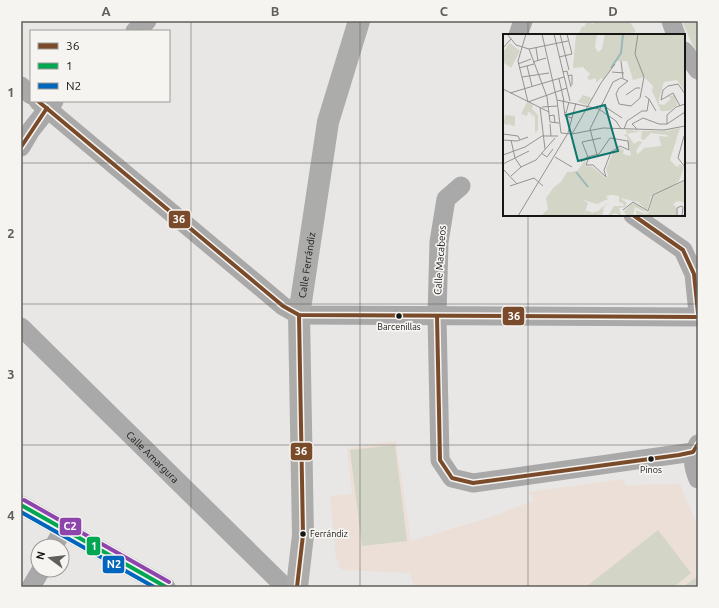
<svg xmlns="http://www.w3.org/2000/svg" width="719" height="608" font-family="Ubuntu,sans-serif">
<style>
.education{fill:#ebdfd7}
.green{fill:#d3d5c7}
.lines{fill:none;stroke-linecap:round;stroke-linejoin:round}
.minor{stroke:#a9a9a9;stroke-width:19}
.major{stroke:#acacaa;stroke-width:22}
.bus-1-casing{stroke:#f6f4f1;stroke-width:7}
.bus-2-casing{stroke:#f6f4f1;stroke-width:7}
.bus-3-casing{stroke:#f6f4f1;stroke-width:7}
.bus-4-casing{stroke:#f6f4f1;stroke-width:7}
.bus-1{stroke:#7a4b2a;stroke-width:4}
.bus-2{stroke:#00a651;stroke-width:4}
.bus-3{stroke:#0065bd;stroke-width:4}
.bus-4{stroke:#8e44ad;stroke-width:4}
.grid{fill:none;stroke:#605f5d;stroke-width:1;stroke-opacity:0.55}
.bus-dot{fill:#161614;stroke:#f6f4f1;stroke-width:1.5}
.labels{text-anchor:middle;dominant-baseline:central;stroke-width:3.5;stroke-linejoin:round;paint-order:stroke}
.bus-label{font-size:9px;fill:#161614;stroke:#f6f4f1}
.street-label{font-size:10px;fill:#161614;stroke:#f6f4f1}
.inset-river{fill:none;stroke:#98b8b8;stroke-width:2}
.inset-road{fill:none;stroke:#949391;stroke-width:1}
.view{fill:#0f766e;fill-opacity:0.15;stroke:#0f766e;stroke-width:2}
.inset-edge{fill:none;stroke:#161614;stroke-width:2}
.line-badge{stroke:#f6f4f1;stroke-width:1.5}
.badge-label{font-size:11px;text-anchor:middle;font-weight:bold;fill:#fff}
.neatline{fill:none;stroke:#605f5d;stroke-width:1.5}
.grid-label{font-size:13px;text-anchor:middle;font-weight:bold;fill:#605f5d}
</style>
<rect width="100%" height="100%" fill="#e8e7e5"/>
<path class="education" d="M396,441l15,100 80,-24 44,-17 -7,-8 96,-13 1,6 55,-1 18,43v60h-284l-4,-14 -68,-3 -1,-3h-3v-8h-2l-6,-63 22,-2 -5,-46z"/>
<g class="green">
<path d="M595,21h34l7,10 -6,4 -3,-3 -5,3h-44l4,-9 2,1 3,-5 6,2z"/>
<path d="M682,21h16v36z"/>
<path d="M395,445l12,96 -45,5 -12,-96z"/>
<path d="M658,530l33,43 -17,14h-88z"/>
<path d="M695,578l3,4v5h-15z"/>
</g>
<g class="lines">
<g class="minor">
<path d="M671,21l5,14"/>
<path d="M135,31l12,-10"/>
<path d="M518,35l5,-14"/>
<path d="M684,51l14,19"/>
<path d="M21,86l10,9"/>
<path d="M38,101l245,205 16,9 399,2"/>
<path d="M21,147l10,-17 23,-29"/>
<path d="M461,186l-15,13 -7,43 -2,74 3,144 12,18 21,5 220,-31"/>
<path d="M633,215l50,35 11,24 4,39"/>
<path id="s1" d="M21,327l264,260"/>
<path d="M698,444c-7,12 -5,23 0,35"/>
<path d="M21,505l145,82"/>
<path d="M54,546l9,-17"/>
<path d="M31,587l10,-17"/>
</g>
<path class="major" id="s2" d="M297,587l6,-52 -4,-220 29,-193 31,-101"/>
<defs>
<g id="bus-1">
<path d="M38,101l245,205 16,9 399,2"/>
<path d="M21,147l26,-39"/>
<path d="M633,215l50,35 11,24 4,39"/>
<path d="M437,316l3,144 12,18 21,5 206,-28 14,-3 5,-8"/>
<path d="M297,587l6,-52 -4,-220"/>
</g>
<path id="bus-2" d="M21,505l145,82"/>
<path id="bus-3" d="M21,512l133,75"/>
<path id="bus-4" d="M24,500l145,82"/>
</defs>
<use href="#bus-1" class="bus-1-casing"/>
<use href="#bus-2" class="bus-2-casing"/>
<use href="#bus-3" class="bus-3-casing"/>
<use href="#bus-4" class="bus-4-casing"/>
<use href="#bus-1" class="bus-1"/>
<use href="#bus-2" class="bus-2"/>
<use href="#bus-3" class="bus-3"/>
<use href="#bus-4" class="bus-4"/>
</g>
<path class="grid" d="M191,21v566M360,21v566M528,21v14M21,163h483M684,163h14M528,215v372M21,304h677M21,445h677"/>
<g class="bus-dot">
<circle cx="399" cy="316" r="3.5"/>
<circle cx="651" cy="459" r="3.5"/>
<circle cx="303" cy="534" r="3.5"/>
</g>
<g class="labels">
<g class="bus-label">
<text x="399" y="327">Barcenillas</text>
<text x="651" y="470">Pinos</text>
<text x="310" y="534" text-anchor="start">Ferrándiz</text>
</g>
<g class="street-label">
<text transform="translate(440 260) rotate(-86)">Calle Macabeos</text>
<text stroke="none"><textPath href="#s2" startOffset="323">Calle Ferrándiz</textPath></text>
<text stroke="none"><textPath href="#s1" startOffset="185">Calle Amargura</textPath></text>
</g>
</g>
<g transform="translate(503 34)">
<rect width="182" height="182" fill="#e8e7e5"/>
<path d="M73,0h21l-2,13 3,5 4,-3 3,-15h80v58l-8,-12 -13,2 -5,17v5l5,1 7,-6 -3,-3 7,-1 2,10 -8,6h-8l-9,-20 1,-5 -9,-9 -11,3 -6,-19h-10l-14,19 -2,-2 -5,5v-5l-6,2 -3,-2 3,-4 -7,-7 -10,1zM7,9l10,8 -9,17 -8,-6v-10zM80,61l9,3 -5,7 -9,-3zM24,68l6,3 -1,4 6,6v15l-3,3v-15l-2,-5v5l-2,-5 -3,-1 -1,4 -6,-2zM2,81l10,1v10l-5,-1v-4l-1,4 -5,-1zM177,94l-10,32 7,7 3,-3 4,3 -5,14 -7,6 -21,9 -4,15 -9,-9 -18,-4 7,5 -2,4 -6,1 2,8 -6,-3 -7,3 6,-10h10l-1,-3 -4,-1v-6l-7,-1 -6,1 2,3 -11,5 -14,-4 5,3 -4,11 2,-4 9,4 -2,-1 3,-2 1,1 13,-11 -6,6 -2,9h-61l7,-7 -2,-11 8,-11 7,-5 6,-10 10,-1 9,-12 -1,7 8,1 12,11 3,-2 -2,-7 7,-17 6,-5 5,3 -1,4 8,2 -4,-19 -4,-2 4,-1 -1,-4 15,1 -14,3 7,10 5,-3 3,1 -6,9 2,3 6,-6 17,-2 -2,-10 9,1 -1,-2 -16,-2 -7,7 -3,-1 1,-8h24zM182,147v22l-7,-2 -5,3 3,3 1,9h-41v-6l9,4 4,-2 4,-16zM129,169l6,1 9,9 -12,-6 -2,9h-6l-3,-4z" fill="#d3d5c7"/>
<path class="inset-river" d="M108,34l10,-15 2,-19M73,138l12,15"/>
<path class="inset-road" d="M23,0l-8,27 10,41M39,0l15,66 4,33 11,1 31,-6 61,2 21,-4M51,0l16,67M57,0l9,36M5,1l8,10 13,4 39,-8M0,14l8,-9M33,14l2,13M26,15l18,48 3,25 9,1M56,23l13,-3 -5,-20M118,27l2,17M30,28l13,-4M15,30l13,-5M24,32l5,20M16,34l15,-4M60,38l4,-1 4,16M109,38l12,1M65,42l4,-1v10M19,43l27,-4M56,45l5,22M0,55l46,23M7,59l54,-16M123,61l10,-7h4M142,62l4,3 -2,12M146,65l7,12M54,66l42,9 17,12 5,8M60,66l2,16 7,2M25,68l39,-14M98,70l21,14M182,70l-9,3 -9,8v9l18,-12M177,72l-7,-13 -12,7 2,-10 5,-4 10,-2 7,10M37,73l5,42M39,73l15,-1M61,78l2,1 3,-11M46,82l5,-1 1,8M47,90l1,12M121,95l3,-8 15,-10h5M134,95l-5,-5 11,-6 16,6h8M65,99l8,-30M0,100l15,2 2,4M69,100l29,-51 14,-19M181,102l-6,22 7,9M0,106l14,1 11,-4M8,106l4,18 6,9M38,119l6,4 6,-8M0,121l22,-8 17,-11h16M94,121l-7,-26 23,-47 8,-4 7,3 -9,7 -3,6 3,10 12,2 9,-8 4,-21 -9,-23 3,-20M52,123l17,10M85,123l-6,-15 19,-4M78,128l6,-5 12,-3 11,-16 18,3 1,9 -9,-4 -9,6 -7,18 2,7 -13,-12h-7l3,-8M0,130l26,-13M0,135l14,15M8,142l10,-9 15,-7 19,-22M7,152l24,-8 9,8M120,176l10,-8 15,9 5,-16 32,-15M15,182l50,-83M174,182v-8l4,-2 2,1 -1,9"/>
<path class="view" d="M102,71l13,46 -40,10 -12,-46z"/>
<rect width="182" height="182" class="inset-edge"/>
</g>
<g class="line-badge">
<rect x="168" y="210" width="23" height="19" rx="4" fill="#7a4b2a"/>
<rect x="502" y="306" width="23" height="20" rx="4" fill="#7a4b2a"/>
<rect x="290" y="442" width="23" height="19" rx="4" fill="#7a4b2a"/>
<rect x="59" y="517" width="23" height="19" rx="4" fill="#8e44ad"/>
<rect x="86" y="536" width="15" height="20" rx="4" fill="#00a651"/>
<rect x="102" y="555" width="23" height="19" rx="4" fill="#0065bd"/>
</g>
<g class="badge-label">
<text x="179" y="223">36</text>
<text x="514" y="320">36</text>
<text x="301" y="455">36</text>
<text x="70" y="530">C2</text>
<text x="94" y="550">1</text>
<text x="114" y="568">N2</text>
</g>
<rect width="719" height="608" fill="none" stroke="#f6f4f1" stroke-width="44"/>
<rect x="30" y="30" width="140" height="72" fill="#f6f4f1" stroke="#9c9b99"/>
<rect x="38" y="43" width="20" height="6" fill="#7a4b2a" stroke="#9c9b99"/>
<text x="66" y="50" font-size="12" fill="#161614">36</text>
<rect x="38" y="63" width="20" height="6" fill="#00a651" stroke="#9c9b99"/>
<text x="66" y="70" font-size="12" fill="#161614">1</text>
<rect x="38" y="83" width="20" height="6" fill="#0065bd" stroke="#9c9b99"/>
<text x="66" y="90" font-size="12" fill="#161614">N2</text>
<g transform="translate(50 558) rotate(285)"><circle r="19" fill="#f6f4f1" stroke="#9c9b99"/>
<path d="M0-3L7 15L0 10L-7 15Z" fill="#605f5d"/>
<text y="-6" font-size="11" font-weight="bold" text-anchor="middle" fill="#161614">N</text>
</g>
<rect x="22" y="22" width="675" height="564" class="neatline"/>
<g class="grid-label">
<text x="106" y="16">A</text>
<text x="275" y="16">B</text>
<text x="444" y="16">C</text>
<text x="613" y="16">D</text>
<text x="11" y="97">1</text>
<text x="11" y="238">2</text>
<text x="11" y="379">3</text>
<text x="11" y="520">4</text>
</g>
</svg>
